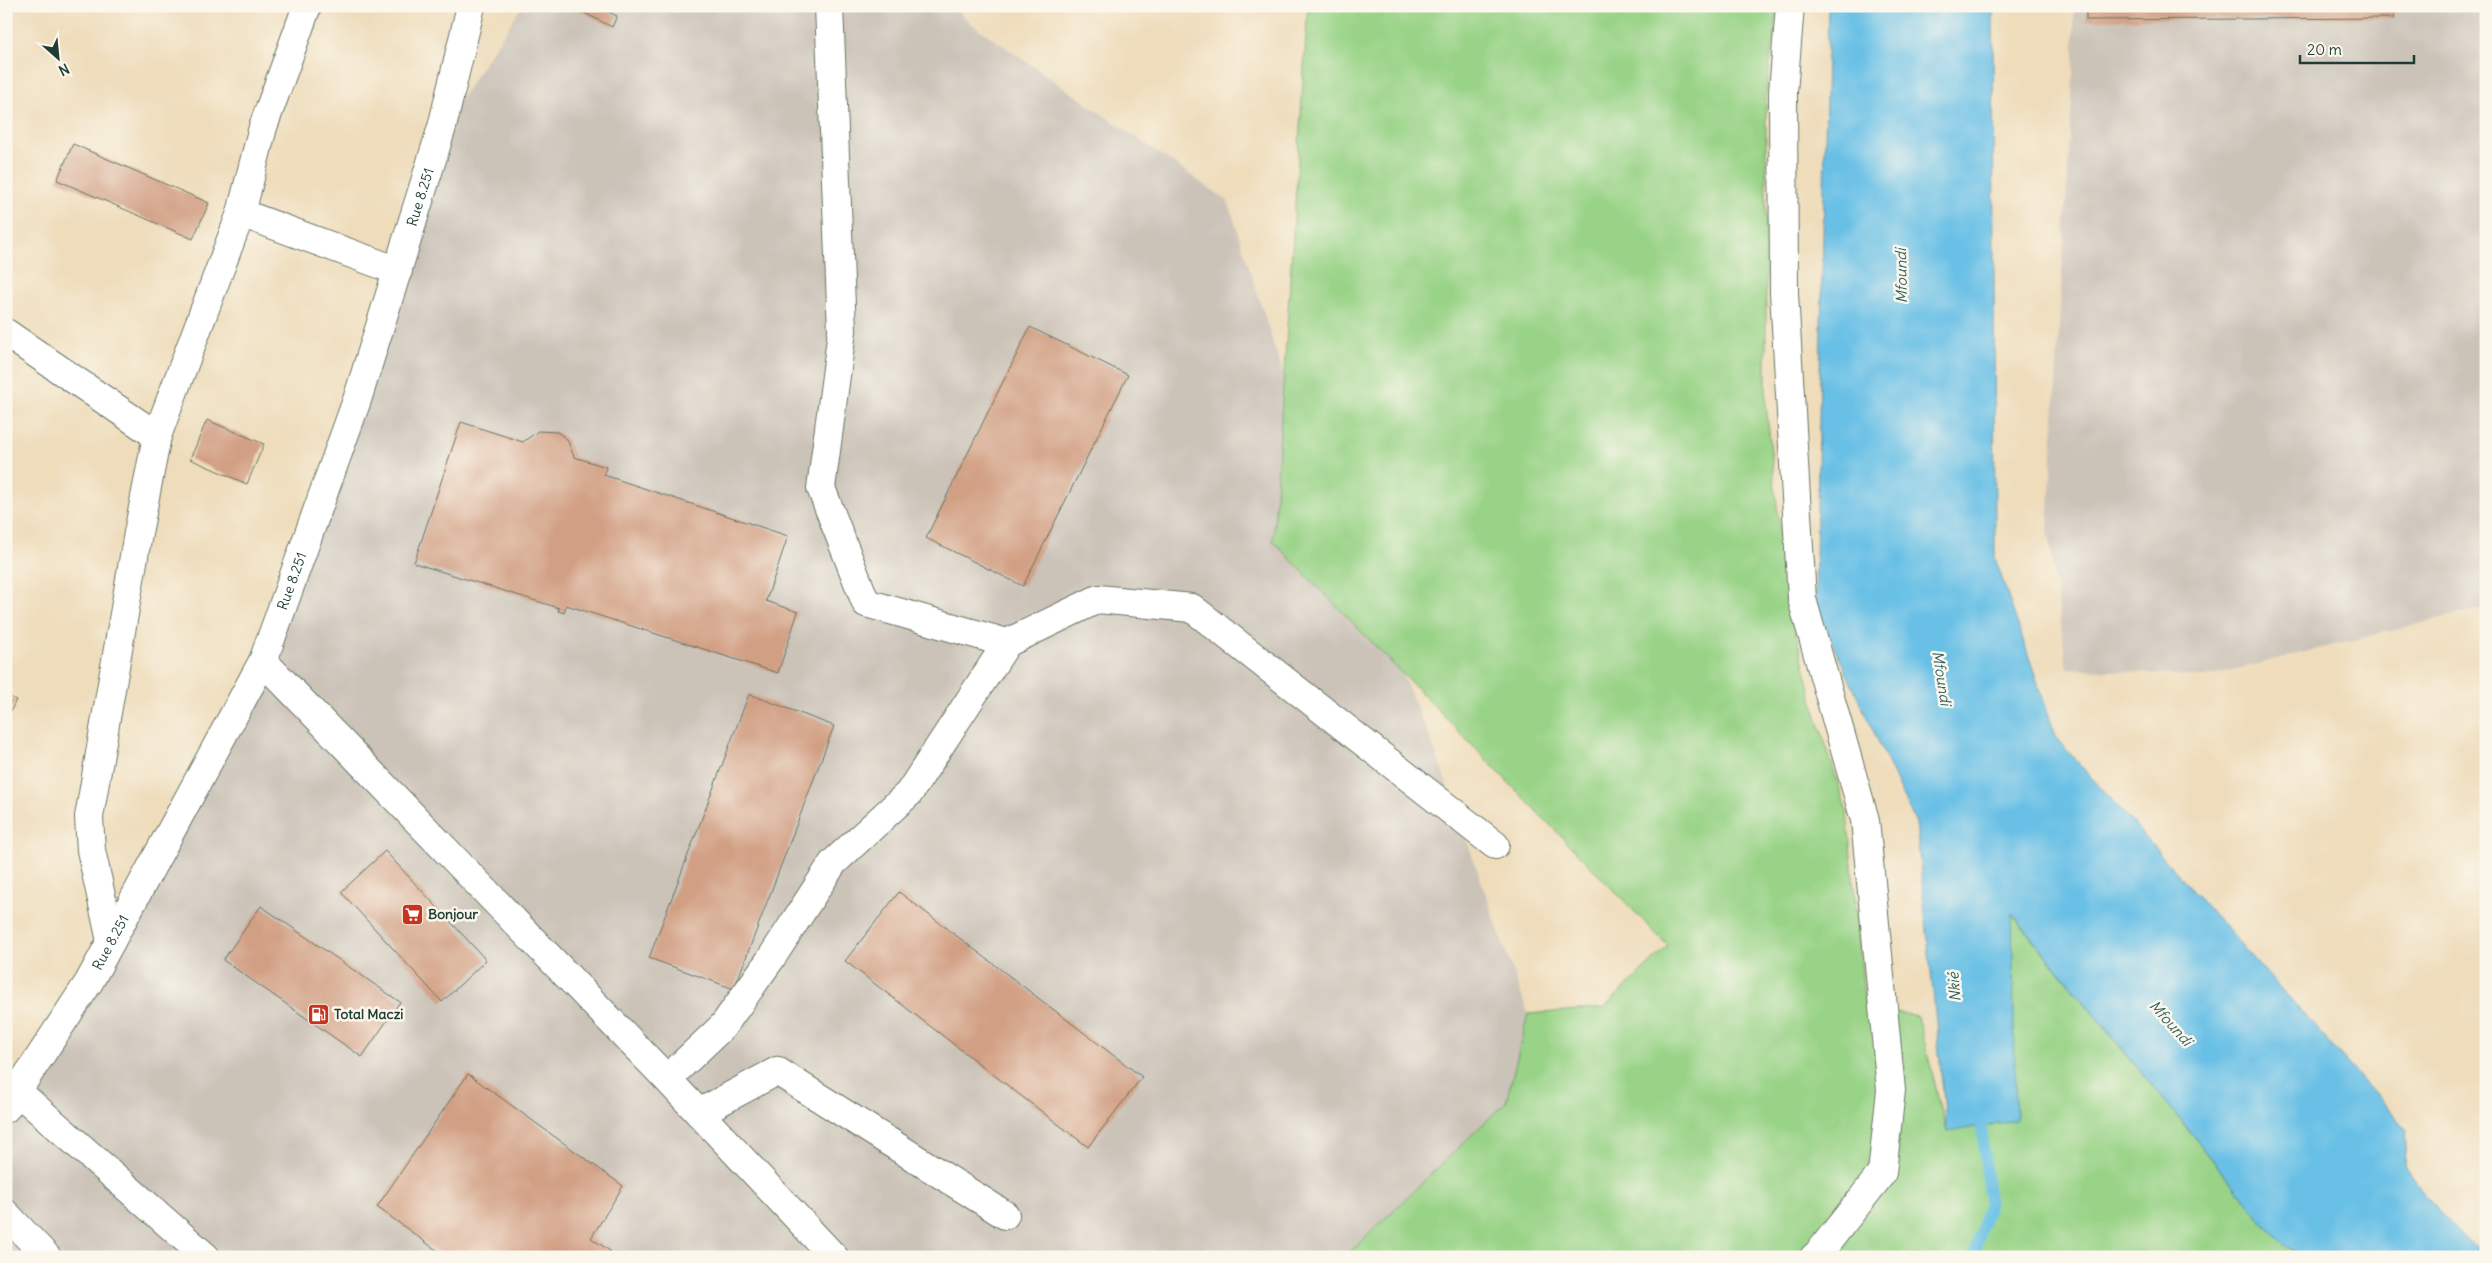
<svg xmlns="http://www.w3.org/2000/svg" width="2492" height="1263" font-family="Delius,sans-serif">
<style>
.industrial{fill:#cbc2b8}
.green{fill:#99d387;stroke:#5c885e}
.water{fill:#69c0e6;stroke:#447e8d}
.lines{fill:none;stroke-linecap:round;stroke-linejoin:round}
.stream{stroke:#69c0e6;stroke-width:11}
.building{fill:#d19f83}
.minor-casing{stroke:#677563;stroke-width:30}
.highway-casing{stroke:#677563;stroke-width:30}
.minor{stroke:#fff;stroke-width:28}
.highway{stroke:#fff;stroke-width:28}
.labels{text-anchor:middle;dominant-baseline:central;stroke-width:5;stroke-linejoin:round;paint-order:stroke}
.street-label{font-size:14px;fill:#1f3d34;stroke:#fbf7ec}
.poi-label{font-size:14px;font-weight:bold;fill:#1f3d34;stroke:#fbf7ec;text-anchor:start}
.water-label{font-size:15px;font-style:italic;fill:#325e60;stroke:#fbf7ec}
</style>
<rect width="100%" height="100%" fill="#fbf7ec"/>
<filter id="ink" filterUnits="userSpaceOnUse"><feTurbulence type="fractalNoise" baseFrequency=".02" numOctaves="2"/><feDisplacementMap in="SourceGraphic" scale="10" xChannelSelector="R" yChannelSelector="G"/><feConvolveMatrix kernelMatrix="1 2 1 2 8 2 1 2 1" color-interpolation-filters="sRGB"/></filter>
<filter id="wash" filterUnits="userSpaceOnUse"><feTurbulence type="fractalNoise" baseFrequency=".0096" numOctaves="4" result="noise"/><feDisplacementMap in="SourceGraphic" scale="20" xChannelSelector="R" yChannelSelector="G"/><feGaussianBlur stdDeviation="1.12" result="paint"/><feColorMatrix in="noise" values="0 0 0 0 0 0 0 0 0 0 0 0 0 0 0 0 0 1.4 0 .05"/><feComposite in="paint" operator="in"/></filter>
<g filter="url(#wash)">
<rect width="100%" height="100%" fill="#eedcba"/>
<g class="industrial">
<path d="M522,6h432l15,16 259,179 88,277 117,267 95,269 -60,243h-1462v-149l257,-447 179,-534z"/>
<path d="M2074,6h412v601l-281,70 -138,-9 -19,-140 26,-467z"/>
</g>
<path class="green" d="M1308,6h470l-12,88v311l21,193 30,119 30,95 18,195 53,9 29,116 64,-219 262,321 28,23h-956l161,-155 22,-88 76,-6 64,-62 -395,-405z"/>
<path class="water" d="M1828,6h165l2,552 62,181 350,391 -3,34 37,51 44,42h-184l-28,-23 -261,-321 4,207 -69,12 -31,-309 -101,-218z"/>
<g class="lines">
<path class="stream" d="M1973,1257l16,-54 -9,-92"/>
</g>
<g id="blocks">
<g class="building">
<path d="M571,6h36l-2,4 12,6 -5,11z"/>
<path d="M2086,6h308v12l-308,2z"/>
<path d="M73,144l136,59 -16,36 -136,-59z"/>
<path d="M1030,327l98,48 -105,211 -97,-48z"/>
<path d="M207,420l57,24 -17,40 -57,-25z"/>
<path d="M461,422l62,20 15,-11 19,1 10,7 7,18 32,10 -2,8 184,61 -22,65 32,11 -20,61 -212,-68 -2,8 -6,-2 1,-3 -145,-45z"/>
<path d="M749,694l85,32 -100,263 -85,-31z"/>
<path d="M6,695l10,5 -10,21z"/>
<path d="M385,851l101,109 -44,42 -101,-110z"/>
<path d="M899,892l243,185 -54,70 -243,-186z"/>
<path d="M261,906l139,96 -38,55 -139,-97z"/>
<path d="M468,1074l155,112 -32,52 19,13 -4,6h-160l-69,-50z"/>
</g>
</g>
</g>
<g filter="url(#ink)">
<use href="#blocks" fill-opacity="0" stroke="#677563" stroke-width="1"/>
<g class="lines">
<defs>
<g id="minor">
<path d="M829,6l13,325 -21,157 45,115 141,40"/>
<path d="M1790,6l-7,86 1,201 18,306 63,221 26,270 -9,83 -64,81 -4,3"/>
<path d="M241,213l157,58"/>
<path d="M6,333l151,103"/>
<path d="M263,661l404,418 167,178"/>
<path d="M111,941l-20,-91 -2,-33 49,-284 19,-97 84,-223 22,-86 44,-121"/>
<path d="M667,1079l56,-53 47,-66 63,-97 76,-70 98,-150 91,-44 94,9 303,237"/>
<path d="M17,1091l189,166"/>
<path d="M699,1113l78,-42 228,144"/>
<path d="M6,1214l41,43"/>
</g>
<g id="highway">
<path id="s1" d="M6,1108l83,-126 174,-321 94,-261 85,-273 29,-121"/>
</g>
</defs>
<use href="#minor" class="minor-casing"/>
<use href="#highway" class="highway-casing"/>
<use href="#minor" class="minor"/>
<use href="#highway" class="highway"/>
</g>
</g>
<defs>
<symbol id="supermarket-square" viewBox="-11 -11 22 22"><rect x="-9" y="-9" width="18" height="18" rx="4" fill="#c8321e" stroke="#fbf7ec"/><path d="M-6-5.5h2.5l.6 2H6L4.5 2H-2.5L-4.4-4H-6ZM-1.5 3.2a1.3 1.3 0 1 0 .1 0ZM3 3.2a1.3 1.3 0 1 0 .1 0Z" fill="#fff"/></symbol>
<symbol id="fuel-square" viewBox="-11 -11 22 22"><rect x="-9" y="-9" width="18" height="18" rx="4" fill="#c8321e" stroke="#fbf7ec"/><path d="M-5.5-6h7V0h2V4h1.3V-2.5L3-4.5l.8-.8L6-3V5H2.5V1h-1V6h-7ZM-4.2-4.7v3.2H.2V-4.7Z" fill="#fff"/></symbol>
</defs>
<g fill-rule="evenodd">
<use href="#supermarket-square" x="400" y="902" width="25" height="25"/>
<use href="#fuel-square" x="306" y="1002" width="25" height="25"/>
</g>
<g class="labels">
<g class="street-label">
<text stroke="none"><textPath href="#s1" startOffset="1006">Rue 8.251</textPath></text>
<text stroke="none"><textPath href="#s1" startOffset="601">Rue 8.251</textPath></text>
<text stroke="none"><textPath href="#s1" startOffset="196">Rue 8.251</textPath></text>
</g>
<g class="poi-label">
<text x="428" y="914">Bonjour</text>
<text x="334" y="1014">Total Maczi</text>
</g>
<g class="water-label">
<text transform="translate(1901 276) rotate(-91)">Mfoundi</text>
<text transform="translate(1942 678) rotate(81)">Mfoundi</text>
<text transform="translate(1954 987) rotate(-95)">Nkié</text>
<text transform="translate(2171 1023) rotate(48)">Mfoundi</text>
</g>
</g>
<rect width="2492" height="1263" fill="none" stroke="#fbf7ec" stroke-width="25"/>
<g transform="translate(58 58) rotate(153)" stroke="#fbf7ec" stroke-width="4" paint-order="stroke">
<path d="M0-4L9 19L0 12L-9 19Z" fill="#1f3d34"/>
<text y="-8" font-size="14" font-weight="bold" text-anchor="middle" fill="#1f3d34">N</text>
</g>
<path d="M2300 55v8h114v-8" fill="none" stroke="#1f3d34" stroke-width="2.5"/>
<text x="2307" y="55" font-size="15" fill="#1f3d34" stroke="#fbf7ec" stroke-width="4" paint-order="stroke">20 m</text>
</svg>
